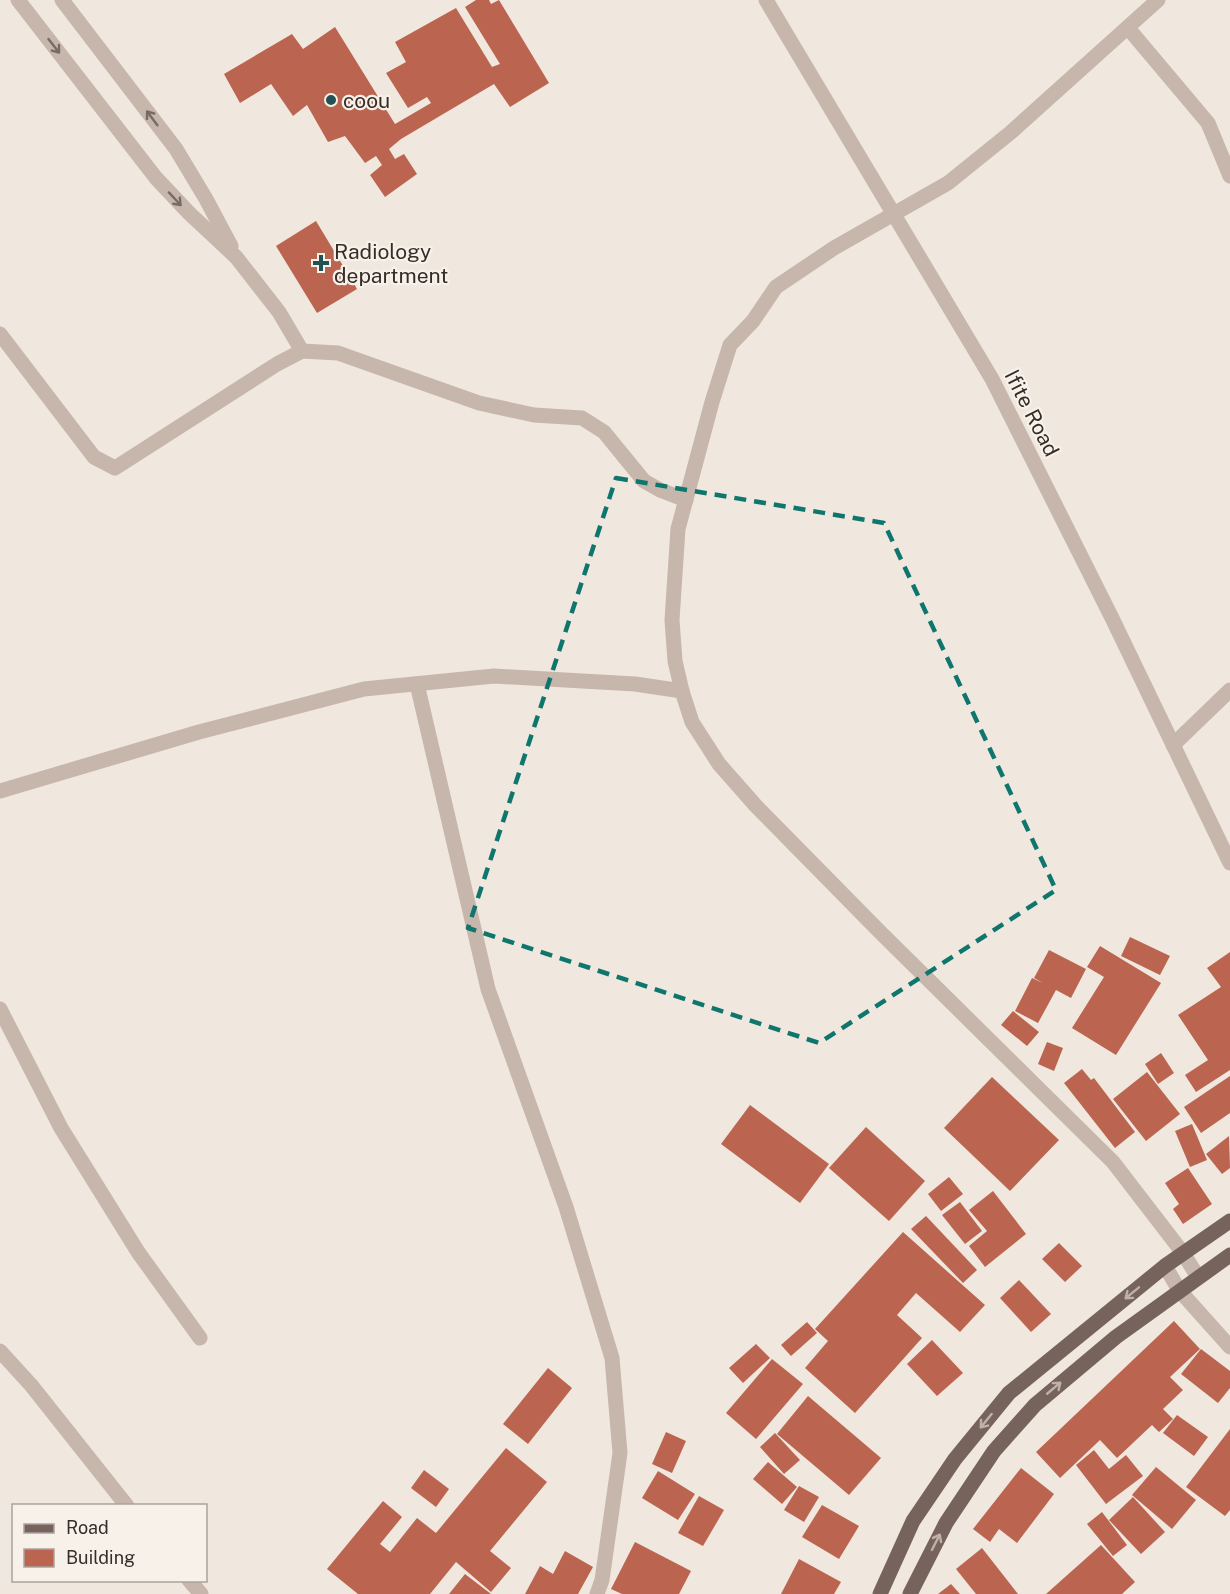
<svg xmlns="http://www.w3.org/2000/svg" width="1230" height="1594" font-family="'Public Sans',sans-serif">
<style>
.building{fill:#bb6550}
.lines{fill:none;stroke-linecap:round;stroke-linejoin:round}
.minor{stroke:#c7b6ab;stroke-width:15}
.major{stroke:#76635c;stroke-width:15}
.oneway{stroke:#776b64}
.oneway2{stroke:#beb1aa}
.marked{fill:none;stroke:#0f766e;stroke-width:4.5;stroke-dasharray:12 8;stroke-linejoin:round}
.poi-dot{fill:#225354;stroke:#f8f1ea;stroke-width:2}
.labels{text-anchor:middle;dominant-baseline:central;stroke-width:4.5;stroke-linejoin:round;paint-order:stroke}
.poi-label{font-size:21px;fill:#362d29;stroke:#f8f1ea;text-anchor:start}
.street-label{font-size:21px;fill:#362d29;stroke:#f8f1ea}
</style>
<rect width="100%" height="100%" fill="#f0e7de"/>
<g class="building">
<path d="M476,0h13l2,4 8,-4 50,83 -39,24 -16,-23 -93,55 -12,10 6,10 9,-5 13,20 -32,23 -15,-22 12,-10 -6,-9 -11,7 -20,-27 -17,6 -21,-37 -14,11 -22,-32 -31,19 -16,-29 68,-40 11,15 32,-22 60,97 36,-21 -4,-6 -19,11 -22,-35 20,-11 -11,-20 61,-34 36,59 8,-3 -35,-57z"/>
<path d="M316,221l41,68 -40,24 -41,-67z"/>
<path d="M1130,937l40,19 -10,19 -39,-19z"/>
<path d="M1100,946l61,37 -45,72 -44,-27 32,-51 -17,-10z"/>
<path d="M1049,950l37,19 -15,29 -15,-8 -18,33 -23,-12 17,-33 11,5 -9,-5z"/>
<path d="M1230,952v118l-34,22 -11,-17 23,-15 -30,-45 43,-28 -14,-19z"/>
<path d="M1013,1011l26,21 -12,14 -26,-21z"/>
<path d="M1047,1042l16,6 -9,23 -16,-7z"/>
<path d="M1161,1053l13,20 -16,11 -13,-20z"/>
<path d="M1082,1069l9,11 3,-2 41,54 -20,16 -51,-65z"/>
<path d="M1147,1072l33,42 -34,27 -33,-42z"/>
<path d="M1230,1076v37l-29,20 -17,-26z"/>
<path d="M992,1077l67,63 -49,51 -66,-63z"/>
<path d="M750,1105l79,59 -29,39 -79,-59z"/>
<path d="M1192,1124l15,36 -17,7 -15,-36z"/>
<path d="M866,1127l59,54 -36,40 -60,-53z"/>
<path d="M1229,1136l1,32 -8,6 -16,-20z"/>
<path d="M1188,1168l24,36 -29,20 -10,-15 6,-5 -14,-21z"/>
<path d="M949,1177l14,17 -22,17 -13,-17z"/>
<path d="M993,1191l33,43 -41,33 -16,-21 18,-15 -18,-21z"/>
<path d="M960,1202l22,29 -17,13 -23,-29z"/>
<path d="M926,1216l51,54 -14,13 -52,-54z"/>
<path d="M903,1232l82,73 -25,27 -44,-39 -19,22 25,23 -67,75 -50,-45 23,-27 -13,-12z"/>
<path d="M1059,1243l23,23 -17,16 -23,-23z"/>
<path d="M1019,1280l32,34 -20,18 -31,-34z"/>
<path d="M1174,1321l26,28 -30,28 13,13 -20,19 10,10 -14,13 -7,-7 -35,33 -17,-18 -40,38 -24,-26z"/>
<path d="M807,1322l10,11 -26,23 -10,-11z"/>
<path d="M932,1340l31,33 -26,23 -30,-32z"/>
<path d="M756,1344l14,14 -27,25 -14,-15z"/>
<path d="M1201,1349l29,22v17l-12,15 -37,-29z"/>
<path d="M772,1359l31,25 -47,55 -30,-26z"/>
<path d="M548,1368l24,20 -44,56 -25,-20z"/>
<path d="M808,1396l73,62 -32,37 -72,-61z"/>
<path d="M1177,1415l31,22 -14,19 -31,-23z"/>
<path d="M1230,1429v81l-5,6 -39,-29z"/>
<path d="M666,1432l20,9 -14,32 -20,-9z"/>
<path d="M775,1433l25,27 -16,14 -24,-27z"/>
<path d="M506,1448l41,34 -57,69 21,17 -20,24 -35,-30 -26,32h-72l-31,-25 56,-68 19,16 -22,27 10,8 27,-34 19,15z"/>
<path d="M1094,1450l15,19 17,-14 17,21 -37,28 -30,-39z"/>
<path d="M768,1462l29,25 -15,17 -29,-25z"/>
<path d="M1156,1467l40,33 -24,29 -40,-34z"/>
<path d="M1021,1468l33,26 -37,49 -18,-14 -9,13 -17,-13z"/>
<path d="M424,1470l25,19 -13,18 -25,-19z"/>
<path d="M658,1471l37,23 -17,26 -36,-22z"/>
<path d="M799,1486l20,11 -15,25 -20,-12z"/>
<path d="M699,1496l25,14 -21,36 -25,-13z"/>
<path d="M1133,1497l32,35 -24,22 -32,-34z"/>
<path d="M822,1505l37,21 -20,33 -37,-22z"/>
<path d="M1102,1512l25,33 -14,11 -26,-32z"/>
<path d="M635,1542l56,29 -12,23h-57l-11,-5z"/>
<path d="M1101,1545l34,37 -13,12h-76z"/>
<path d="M982,1548l36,46h-42l-20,-25z"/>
<path d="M565,1551l28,16 -15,27h-53l15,-28 13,8z"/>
<path d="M799,1559l42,23 -7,12h-53z"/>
<path d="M465,1574l26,20h-42z"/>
<path d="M951,1584l9,10h-22z"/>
</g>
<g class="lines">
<g class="minor">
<path d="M18,0l138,178 33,35 47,44 43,55 23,39"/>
<path d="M62,0l114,149 30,50 25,47"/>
<path d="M766,0l226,379 120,239 118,245"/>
<path d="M1158,0l-148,133 -62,50 -114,65 -58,39 -23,34 -23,24 -18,57 -34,127 -6,91 3,41 7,30 10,31 27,42 37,42 124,126 233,230 70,91 15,24"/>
<path d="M1128,28l80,95 22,53"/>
<path d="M0,334l94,123 21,11 162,-104 25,-13 36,2 141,50 55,12 48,3 22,14 40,49 16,9 26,10"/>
<path d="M417,684l71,305 78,218 46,151 8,95 -18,127 -5,14"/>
<path d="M1173,745l57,-55"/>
<path d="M0,791l199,-59 165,-43 130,-13 141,8 47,7"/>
<path d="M0,1009l61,119 77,124 62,86"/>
<path d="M1165,1266l14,24 51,57"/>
<path d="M0,1351l31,34 96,121"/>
<path d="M189,1580l12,14"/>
</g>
<g class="major">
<path d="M880,1594l33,-73 42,-62 54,-66 156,-127 65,-45"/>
<path d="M910,1594l36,-71 48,-72 41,-46 81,-68 114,-82"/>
</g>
</g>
<defs><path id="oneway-shaft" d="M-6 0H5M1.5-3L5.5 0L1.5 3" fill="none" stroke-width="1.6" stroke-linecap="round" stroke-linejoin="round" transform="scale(1.5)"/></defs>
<g class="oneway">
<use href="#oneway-shaft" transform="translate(54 46) rotate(52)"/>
<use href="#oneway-shaft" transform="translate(152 118) rotate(-127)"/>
<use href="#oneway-shaft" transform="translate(175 199) rotate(47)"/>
</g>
<g class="oneway2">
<use href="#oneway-shaft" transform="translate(1132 1293) rotate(141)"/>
<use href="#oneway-shaft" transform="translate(1054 1388) rotate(-40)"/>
<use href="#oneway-shaft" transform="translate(986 1421) rotate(129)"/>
<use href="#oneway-shaft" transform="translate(936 1542) rotate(-63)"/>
</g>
<path class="marked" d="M616,478l268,45 172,367 -237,153 -351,-115z"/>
<g class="poi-dot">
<circle cx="331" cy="100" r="6"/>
<path d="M318 254h6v6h6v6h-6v6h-6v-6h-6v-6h6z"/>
</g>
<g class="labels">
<g class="poi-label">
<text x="343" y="100">coou</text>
<text x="334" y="251">Radiology<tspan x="334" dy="24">department</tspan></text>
</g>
<g class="street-label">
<text transform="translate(1032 413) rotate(63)">Ifite Road</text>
</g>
</g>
<rect x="12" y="1504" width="195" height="78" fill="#f8f1ea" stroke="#aaa39d" stroke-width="1.5"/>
<rect x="24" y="1524" width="30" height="9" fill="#76635c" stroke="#aaa39d" stroke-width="1.5"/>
<text x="66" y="1534" font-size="18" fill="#362d29">Road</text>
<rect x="24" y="1549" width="30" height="18" fill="#bb6550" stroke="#aaa39d" stroke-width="1.5"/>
<text x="66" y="1564" font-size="18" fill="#362d29">Building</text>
</svg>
